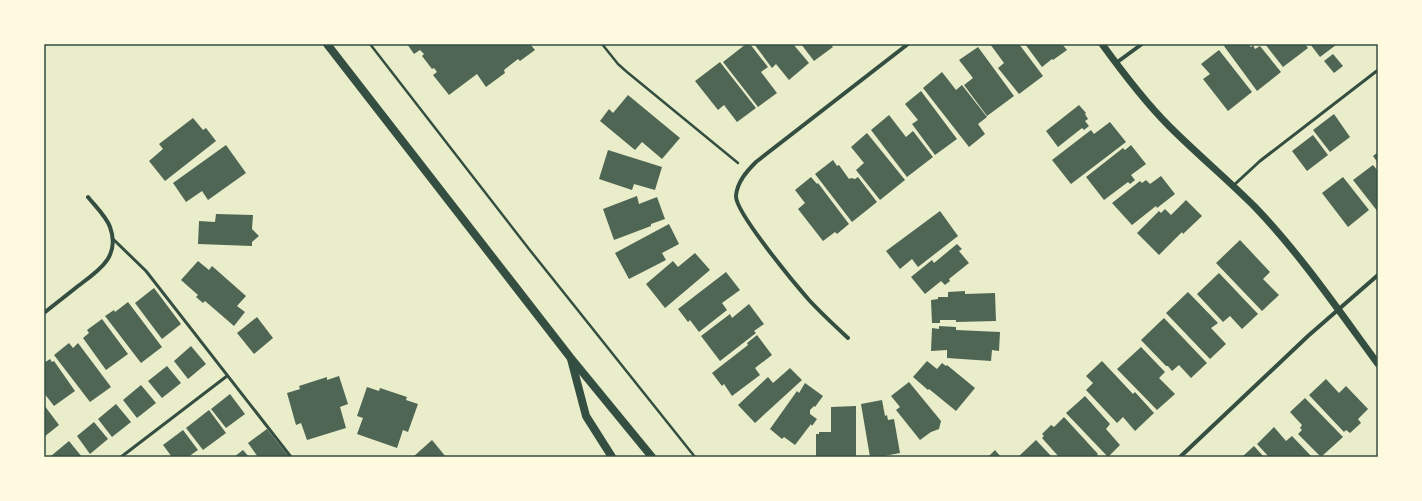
<svg xmlns="http://www.w3.org/2000/svg" width="1422" height="501" font-family="'DejaVu Sans',sans-serif">
<style>
.building{fill:#4f6655}
.lines{fill:none;stroke-linecap:round;stroke-linejoin:round}
.path{stroke:#344e41;stroke-width:2.5}
.service{stroke:#344e41;stroke-width:3}
.minor{stroke:#344e41;stroke-width:4}
.tertiary{stroke:#344e41;stroke-width:7}
.secondary{stroke:#344e41;stroke-width:8}
.neatline{fill:none;stroke:#344e41;stroke-width:1.5}
</style>
<rect width="100%" height="100%" fill="#e9edc9"/>
<g class="building">
<path d="M407,44h123l5,6 -15,11 -2,-2 -14,11 1,3 -19,14 -9,-13 -28,21 -16,-20 4,-3 -3,-4 -2,1 -10,-13 2,-2 -4,-4 -6,4z"/>
<path d="M746,44h4l18,23 -7,5 16,21 -19,14 -35,-45z"/>
<path d="M754,44h39l16,19 -20,17 -13,-16 -4,4z"/>
<path d="M801,44h29l3,3 -19,14z"/>
<path d="M990,44h29l24,32 -24,18 -21,-26 6,-5z"/>
<path d="M1025,44h37l5,6 -14,10 -1,-1 -10,8z"/>
<path d="M1227,44h21l3,3 2,-2 2,4 5,-3 21,26 -24,19 -33,-45z"/>
<path d="M1265,44h40l3,4 -25,19z"/>
<path d="M1310,44h26v1l-16,12z"/>
<path d="M978,47l36,49 -27,20 -23,-31 9,-7 -14,-18z"/>
<path d="M1219,50l33,42 -24,19 -25,-32 7,-5 -9,-10z"/>
<path d="M1333,54l10,12 -9,7 -10,-12z"/>
<path d="M720,62l36,46 -19,14 -13,-17 -6,5 -23,-29z"/>
<path d="M942,72l14,18 6,-5 25,32 -9,7 7,10 -16,13 -46,-59z"/>
<path d="M921,91l36,48 -22,16 -23,-31 6,-4 -13,-16z"/>
<path d="M628,95l52,43 -18,21 -20,-17 -7,8 -35,-29 9,-12 4,4z"/>
<path d="M1079,105l7,8 -1,1 3,5 -3,2 4,5 -5,4 -2,-2 -24,19 -12,-16z"/>
<path d="M1334,114l16,23 -20,15 -17,-22z"/>
<path d="M889,115l17,22 7,-6 20,26 -26,20 -36,-47z"/>
<path d="M193,118l10,12 3,-2 10,13 -51,40 -16,-20 14,-12 -4,-5z"/>
<path d="M1110,122l16,20 -55,42 -19,-24 39,-30 3,4z"/>
<path d="M867,133l38,47 -25,20 -24,-30 8,-7 -13,-16z"/>
<path d="M1313,135l15,20 -21,16 -15,-20z"/>
<path d="M226,145l20,28 -38,27 -6,-9 -16,11 -13,-19z"/>
<path d="M1131,145l15,19 -15,11 4,5 -5,4 -2,-2 -24,18 -18,-23 37,-29 2,2z"/>
<path d="M608,150l54,17 -7,23 -21,-6 -2,6 -33,-11z"/>
<path d="M1378,152v11l-5,-7z"/>
<path d="M833,160l4,6 2,-1 10,14 2,-1 4,1 3,-2 19,25 -25,20 -37,-48z"/>
<path d="M1373,165l5,6v41l-25,-32z"/>
<path d="M1161,176l14,18 -18,14 -1,-2 -24,19 -20,-22 28,-22 2,2 4,-3 4,4z"/>
<path d="M811,177l6,7 1,-1 31,41 -12,10 -2,-2 -12,9 -25,-32 7,-6 -10,-13z"/>
<path d="M1343,177l26,33 -21,17 -26,-34z"/>
<path d="M637,196l2,8 18,-7 8,22 -14,5v2l-37,14 -11,-31z"/>
<path d="M1186,200l16,16 -19,18 -1,-2 -23,23 -22,-22 22,-22 2,2 4,-4 6,6z"/>
<path d="M940,211l18,25 -40,31 -6,-8 -12,10 -14,-18z"/>
<path d="M216,214l37,1 -1,14 7,7 -7,6v4l-54,-2 1,-23 16,1z"/>
<path d="M669,224l10,20 -17,9 4,7 -37,19 -14,-26z"/>
<path d="M1240,240l30,32 -7,7 16,16 -17,16 -46,-48z"/>
<path d="M957,244l5,5 -3,2 10,12 -20,16 1,2 -5,4 -4,-4 -16,13 -14,-17 21,-17 2,3z"/>
<path d="M695,253l15,17 -45,38 -19,-24 27,-23 5,6z"/>
<path d="M198,261l11,9 3,-4 34,30 -9,10 8,6 -11,14 -29,-25 -2,2 -7,-6 2,-2 -17,-15z"/>
<path d="M726,272l14,18 -18,13 5,7 -28,22 -9,-12 -2,2 -10,-13z"/>
<path d="M1219,273l39,41 -16,15 -12,-13 -7,6 -26,-28z"/>
<path d="M154,288l27,36 -19,15 -27,-36z"/>
<path d="M965,291v3l30,-1 1,28 -40,1v-2h-16v3h-8l-1,-23 7,-1v-2h10v-5z"/>
<path d="M1188,292l30,31 -7,5 15,16 -16,15 -44,-46z"/>
<path d="M128,302l34,45 -21,16 -36,-47 9,-6 1,2z"/>
<path d="M749,304l15,20 -10,7 2,2 -36,28 -19,-25 29,-22 2,4z"/>
<path d="M257,317l16,21 -19,16 -17,-21z"/>
<path d="M1164,318l43,45 -16,15 -12,-13 -7,6 -4,-5h-2l-25,-26z"/>
<path d="M102,319l26,35 -22,16 -23,-32 6,-5 -2,-3z"/>
<path d="M939,326l17,1v3l44,2 -1,19 -7,-1 -1,11 -44,-3v-8l-16,1 1,-23 7,1z"/>
<path d="M757,335l15,20 -17,13 5,7 -28,21 -8,-12 -2,2 -10,-13 36,-28 -1,-2z"/>
<path d="M69,343l4,5 5,-5 33,44 -21,15 -36,-47z"/>
<path d="M191,346l15,18 -18,15 -14,-18z"/>
<path d="M1141,347l24,25 -6,6 16,16 -18,16 -40,-41z"/>
<path d="M50,359l2,3 2,-1 21,30 -21,15 -10,-13v-30z"/>
<path d="M927,361l10,8 5,-6 4,3 1,-1 28,23 -19,23 -27,-22 -1,1 -15,-13z"/>
<path d="M1102,361l31,33 2,-2 19,21 -19,18 -12,-14 -6,6 -31,-33 7,-7 -7,-7z"/>
<path d="M167,366l14,17 -19,15 -14,-17z"/>
<path d="M790,368l12,12 -47,43 -17,-18 30,-28 5,6z"/>
<path d="M339,376l9,28 -8,3 6,21 -39,12 -6,-17 -5,2 -9,-32 13,-4 -1,-3 28,-9v3z"/>
<path d="M1326,379l13,14 7,-7 22,23 -10,10 3,4 -11,10 -4,-3 -2,2 -35,-37z"/>
<path d="M909,382l32,39 -2,8 -8,3 -11,8 -24,-30 4,-3 -9,-11z"/>
<path d="M805,383l18,13 -8,11 -1,-1 -4,4v4l7,5 -5,7 -1,-2 -16,21 -11,-8 -2,2 -12,-10 27,-38 2,2z"/>
<path d="M141,385l15,18 -19,15 -14,-18z"/>
<path d="M367,387l12,4 1,-3 27,9 -1,3 12,4 -10,28 -5,-2 -6,18 -40,-14 6,-16 -6,-2z"/>
<path d="M230,394l15,20 -19,14 -15,-19z"/>
<path d="M1085,396l25,28 -4,5 14,16 -12,12 -42,-44z"/>
<path d="M1305,398l38,39 -22,20 -23,-23 4,-4 -2,-2 2,-3 -12,-13z"/>
<path d="M882,400l3,16 2,-1 1,5 6,-1 6,34 -21,4h-9l-9,-53z"/>
<path d="M116,404l15,18 -19,15 -14,-18z"/>
<path d="M44,405l15,20 -15,12z"/>
<path d="M856,406v51h-40v-23h3v-2h12v-25z"/>
<path d="M209,410l17,23 -23,17 -17,-22z"/>
<path d="M1064,417l34,37 -1,1 2,2h-40l-17,-19 2,-2 -2,-2 9,-9 3,2z"/>
<path d="M94,422l14,17 -18,15 -13,-18z"/>
<path d="M1274,427l12,14 6,-5 20,21h-43l-12,-13z"/>
<path d="M267,429l22,28h-31l-10,-14z"/>
<path d="M183,430l15,20 -10,7h-16l-9,-12z"/>
<path d="M432,440l14,17h-33z"/>
<path d="M1036,440l16,17h-34z"/>
<path d="M69,441l13,16h-30l-1,-1z"/>
<path d="M1254,446l10,11h-22z"/>
<path d="M243,450l6,7h-15z"/>
<path d="M995,450l6,7h-13z"/>
</g>
<g class="lines">
<g class="path">
<path d="M370,44l159,205 166,208"/>
<path d="M602,44l16,20 9,8 111,91"/>
</g>
<g class="service">
<path d="M1234,185l26,-24 118,-91"/>
<path d="M113,239l33,32 145,186"/>
<path d="M121,457l106,-81"/>
</g>
<g class="minor">
<path d="M1116,63l26,-19"/>
<path d="M44,313c11,-9 23,-18 34,-27 20,-15 43,-29 32,-59 -4,-11 -15,-21 -22,-30"/>
<path d="M848,338c-13,-12 -27,-25 -39,-38 -14,-16 -74,-88 -73,-104 1,-14 11,-25 20,-34l152,-118"/>
<path d="M1180,457l128,-121 70,-61"/>
</g>
<path class="tertiary" d="M1102,44c21,29 42,57 67,82 28,28 58,53 86,81 46,48 84,104 123,157"/>
<g class="secondary">
<path d="M327,44l243,313 82,100"/>
<path d="M571,359l15,57 26,41"/>
</g>
</g>
<rect width="1422" height="501" fill="none" stroke="#fefae0" stroke-width="90"/>
<rect x="45" y="45" width="1332" height="411" class="neatline"/>
</svg>
